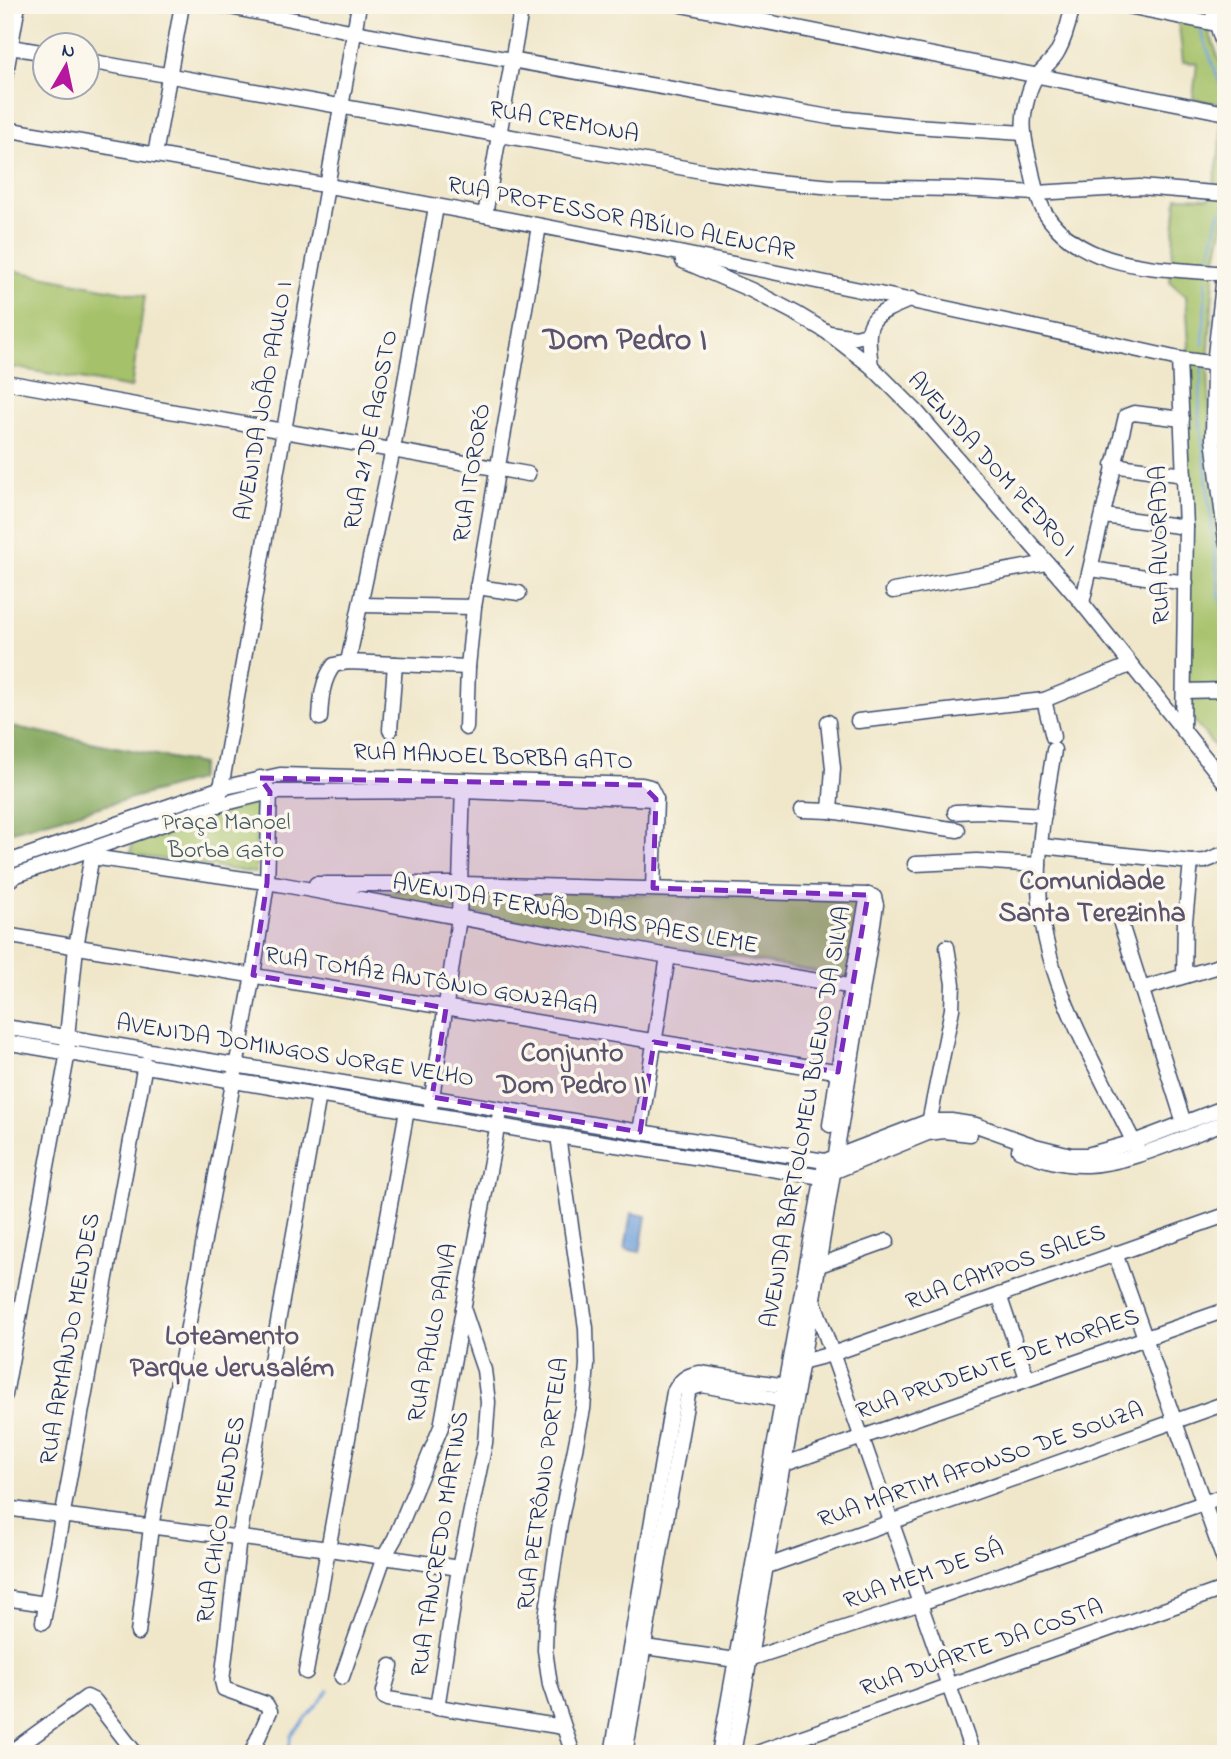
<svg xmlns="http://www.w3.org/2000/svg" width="1231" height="1759" font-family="'Indie Flower',sans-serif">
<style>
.green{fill:#a5c169;stroke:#607864;stroke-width:2}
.forest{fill:#84a75d;stroke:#506b5e;stroke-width:2}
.water{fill:#71a0da;stroke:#46689c;stroke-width:2}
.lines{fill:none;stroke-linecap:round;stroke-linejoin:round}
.stream{stroke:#71a0da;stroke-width:2.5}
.minor-casing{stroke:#3b4b6e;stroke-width:17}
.minor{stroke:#fff;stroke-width:14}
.marked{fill:#7b2cbf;fill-opacity:0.2;stroke:#7b2cbf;stroke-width:5;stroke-dasharray:14 9;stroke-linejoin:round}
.labels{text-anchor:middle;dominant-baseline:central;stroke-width:7;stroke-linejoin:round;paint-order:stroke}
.street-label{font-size:24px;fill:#1b2f5e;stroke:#fbf7ec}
.park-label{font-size:24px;fill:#445b61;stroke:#fbf7ec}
.quarter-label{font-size:28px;font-weight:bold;fill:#5b536d;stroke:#fbf7ec}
.district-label{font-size:32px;font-weight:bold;fill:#5b536d;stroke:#fbf7ec}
</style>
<rect width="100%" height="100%" fill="#fbf7ec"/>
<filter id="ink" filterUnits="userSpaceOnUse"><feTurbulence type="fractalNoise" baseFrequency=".0143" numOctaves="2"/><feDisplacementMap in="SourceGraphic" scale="14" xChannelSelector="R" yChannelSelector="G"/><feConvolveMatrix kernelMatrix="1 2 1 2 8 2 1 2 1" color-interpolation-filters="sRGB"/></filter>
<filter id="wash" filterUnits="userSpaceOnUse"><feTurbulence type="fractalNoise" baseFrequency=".00686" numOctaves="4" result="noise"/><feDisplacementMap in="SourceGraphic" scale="28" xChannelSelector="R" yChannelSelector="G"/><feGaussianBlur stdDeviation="1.57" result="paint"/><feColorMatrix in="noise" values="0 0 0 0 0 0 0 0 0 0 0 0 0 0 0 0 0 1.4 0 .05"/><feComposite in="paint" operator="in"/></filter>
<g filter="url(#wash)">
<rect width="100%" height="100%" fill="#f0e7ca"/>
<g class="green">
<path d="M1168,5h58v11l-6,-1 -12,13 18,52v131l-11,52 -7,101 4,104 14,114v179l-39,-49 -6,-347 8,-19 -3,-50 -16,-14 7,-85 33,1c8,-29 13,-64 11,-94l-28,-5 4,-36 -14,-1 -6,-54z"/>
<path d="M5,269l140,27 -14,92 -126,-22z"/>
<path d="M256,794v79l-125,-18 1,-19z"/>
<path d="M461,889l401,12 -13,76 -386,-65 -130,-19z"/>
</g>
<path class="forest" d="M5,725l197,39 -4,16 -193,53z"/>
<path class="water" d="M631,1213l15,3 -6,36 -15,-3z"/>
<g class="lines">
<g class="stream">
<path d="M1200,29l25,69"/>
<path d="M1225,177l1,-7"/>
<path d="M1209,258l11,-48"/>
<path d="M1203,345l3,-65"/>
<path d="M1202,368l-3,44 21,187 6,17"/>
<path d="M288,1754l3,-19 38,-45"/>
</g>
</g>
</g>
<g filter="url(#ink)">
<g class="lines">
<defs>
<g id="minor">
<path d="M220,5l135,27 474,85 86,9 108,7"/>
<path d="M681,5l545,108"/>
<path d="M1073,5c-4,16 -7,32 -15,46 -5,10 -13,15 -20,24 -7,7 -10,20 -12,29 -6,22 0,43 5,64 3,15 6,31 14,45 39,60 119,54 181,61"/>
<path d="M1123,5l103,21"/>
<path d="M1211,5l15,49"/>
<path d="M5,46l41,7"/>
<path d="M88,61l619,111 69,10 58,5 122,2 80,4 104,-6 86,7"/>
<path d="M5,78l13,-73"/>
<path d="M5,129c393,66 785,143 1174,230l47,6"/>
<path d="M155,155l27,-150"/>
<path d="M485,215l37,-210"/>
<path d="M683,261l68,29 46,24 30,18 44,34 45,45 166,192 144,181"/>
<path d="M1225,267l-11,97 -1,75 13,102"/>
<path d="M829,333l27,4 11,-3"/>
<path d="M1179,359l7,168 -3,203"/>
<path d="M871,366c-6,-47 -3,-49 41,-67"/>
<path d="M5,382l523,92"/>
<path d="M1113,465l71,10"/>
<path d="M1104,516l82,11"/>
<path d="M1091,569l95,14"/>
<path d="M477,587l42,6"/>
<path d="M893,591l154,-28"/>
<path d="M1082,603l44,-187 8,-3 48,6"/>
<path d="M361,605l113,2"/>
<path d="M348,662l45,-213 43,-242"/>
<path d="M1184,691l42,-1"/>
<path d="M1044,700l9,37"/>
<path d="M320,718c1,-19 2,-38 14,-53l14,-3 120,5"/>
<path d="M858,721l186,-21 86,-35"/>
<path d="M828,722l5,46 -3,43"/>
<path d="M466,728l2,-61 6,-60 65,-381"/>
<path d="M390,730l5,-66"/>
<path d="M1054,750c-7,45 -17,91 -15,137 3,97 60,182 100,266"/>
<path d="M218,805l141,-800"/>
<path d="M802,810l28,1 128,19"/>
<path d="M955,812l26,-1 63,4"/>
<path d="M1041,846l150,16 14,-1 21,-8"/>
<path d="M92,857l187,27 389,72 192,32"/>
<path d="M5,863l216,-75 59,-13 362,10 8,2 6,12 -3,89"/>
<path d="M915,864l62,-3 62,4"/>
<path d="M5,883l12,-8 201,-70 52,-13 193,-1 193,8"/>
<path d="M316,884h146l406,11"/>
<path d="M1121,924l63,199"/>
<path d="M5,935l842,138"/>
<path d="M1184,976l1,-55 6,-59"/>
<path d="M1141,989l85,-25"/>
<path d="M5,1027l635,105 185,29 104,-40h22l25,4 59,21 36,9h16l47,-13 92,-35"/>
<path d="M5,1042l553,94 264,41"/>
<path d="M431,1104l28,-186 4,-134"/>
<path d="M830,1125l21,-138 17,-92"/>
<path d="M928,1128l24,-119 1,-25 -6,-37"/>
<path d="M640,1132l28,-176"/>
<path d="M558,1136l28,192 1,37 -4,44 -23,114 -14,94 -1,33 5,35 23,69"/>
<path d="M1019,1150c22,9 44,16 68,15 42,-1 98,-28 139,-43"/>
<path d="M828,1174l100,-41 16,-2 26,3"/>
<path d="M1115,1253l111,313"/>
<path d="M817,1266l70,-25"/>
<path d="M999,1295l28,83"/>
<path d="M813,1299l160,455"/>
<path d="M801,1362l31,-8 394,-139"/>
<path d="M5,1395l63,-343 -1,-15 9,-90 17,-98"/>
<path d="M785,1464l441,-154"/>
<path d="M5,1508l324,41 130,19"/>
<path d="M759,1569l467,-166"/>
<path d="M5,1598l41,6"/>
<path d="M43,1622l102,-558"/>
<path d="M138,1633l13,-106 102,-552 14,-92 3,-91 -10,-14"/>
<path d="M631,1645l105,15 13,-1 169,-55 308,-109"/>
<path d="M391,1666l-7,25v6l4,2 175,28"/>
<path d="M306,1672l101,-562"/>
<path d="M342,1677l42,-120 11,-19 46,-111 58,-309"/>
<path d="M437,1708l22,-140 26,-125 3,-41 -4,-32 -21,-62"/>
<path d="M8,1754l79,-57 8,4 41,53"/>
<path d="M251,1754l19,-43 -4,-7 -42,-15 -2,-8 17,-143 80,-443"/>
<path d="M612,1754l62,-362c6,-12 12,-17 26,-19l93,14"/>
<path d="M625,1754l63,-360 4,-6 10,-3 90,17"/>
<path d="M719,1754l105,-585"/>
<path d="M733,1754l80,-456 63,-393 -2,-8 -6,-2"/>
<path d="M754,1754l472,-166"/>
</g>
</defs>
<use href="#minor" class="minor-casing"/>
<use href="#minor" class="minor"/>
</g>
</g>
<path class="marked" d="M260,778l382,7 14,14 -3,89 215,7 -30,177 -184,-30 -14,90 -208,-35 14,-89 -193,-33 14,-92 3,-91z"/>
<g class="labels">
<g class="street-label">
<text transform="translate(564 123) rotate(10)">RUA CREMONA</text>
<text transform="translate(621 219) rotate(11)">RUA PROFESSOR ABÍLIO ALENCAR</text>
<text transform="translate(265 401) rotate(-80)">AVENIDA JOÃO PAULO I</text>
<text transform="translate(372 430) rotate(-79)">RUA 21 DE AGOSTO</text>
<text transform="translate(991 465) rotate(48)">AVENIDA DOM PEDRO I</text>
<text transform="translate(473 473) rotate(-81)">RUA ITORORÓ</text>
<text transform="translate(1161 545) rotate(-91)">RUA ALVORADA</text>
<text transform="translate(493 758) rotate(2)">RUA MANOEL BORBA GATO</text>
<text transform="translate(575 915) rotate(10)">AVENIDA FERNÃO DIAS PAES LEME</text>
<text transform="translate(431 982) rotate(9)">RUA TOMÁZ ANTÔNIO GONZAGA</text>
<text transform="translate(295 1052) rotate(9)">AVENIDA DOMINGOS JORGE VELHO</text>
<text transform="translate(807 1117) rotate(-80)">AVENIDA BARTOLOMEU BUENO DA SILVA</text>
<text transform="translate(1006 1268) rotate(-20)">RUA CAMPOS SALES</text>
<text transform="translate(434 1333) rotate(-79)">RUA PAULO PAIVA</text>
<text transform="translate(71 1339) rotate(-80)">RUA ARMANDO MENDES</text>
<text transform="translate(998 1365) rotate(-19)">RUA PRUDENTE DE MORAES</text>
<text transform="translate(981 1466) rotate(-19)">RUA MARTIM AFONSO DE SOUZA</text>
<text transform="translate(544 1484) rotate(-82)">RUA PETRÔNIO PORTELA</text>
<text transform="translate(222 1520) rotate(-81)">RUA CHICO MENDES</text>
<text transform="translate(441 1544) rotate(-81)">RUA TANCREDO MARTINS</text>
<text transform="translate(924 1576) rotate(-19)">RUA MEM DE SÁ</text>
<text transform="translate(982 1649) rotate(-19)">RUA DUARTE DA COSTA</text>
</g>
<g class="park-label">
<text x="226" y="823">Praça Manoel<tspan x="226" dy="28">Borba Gato</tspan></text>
</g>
<g class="quarter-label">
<text x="1092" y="882">Comunidade<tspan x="1092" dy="32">Santa Terezinha</tspan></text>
<text x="572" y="1054">Conjunto<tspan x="572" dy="32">Dom Pedro II</tspan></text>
<text x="232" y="1337">Loteamento<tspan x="232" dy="32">Parque Jerusalém</tspan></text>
</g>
<g class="district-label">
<text x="625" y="341">Dom Pedro I</text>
</g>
</g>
<rect width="1231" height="1759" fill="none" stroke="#fbf7ec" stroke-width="28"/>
<g transform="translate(66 66) rotate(9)"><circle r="33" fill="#fbf7ec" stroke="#a1a7b3" stroke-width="2"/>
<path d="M0-5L12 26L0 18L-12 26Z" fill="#b5179e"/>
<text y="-10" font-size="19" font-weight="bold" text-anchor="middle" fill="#1b2f5e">N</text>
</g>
</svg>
